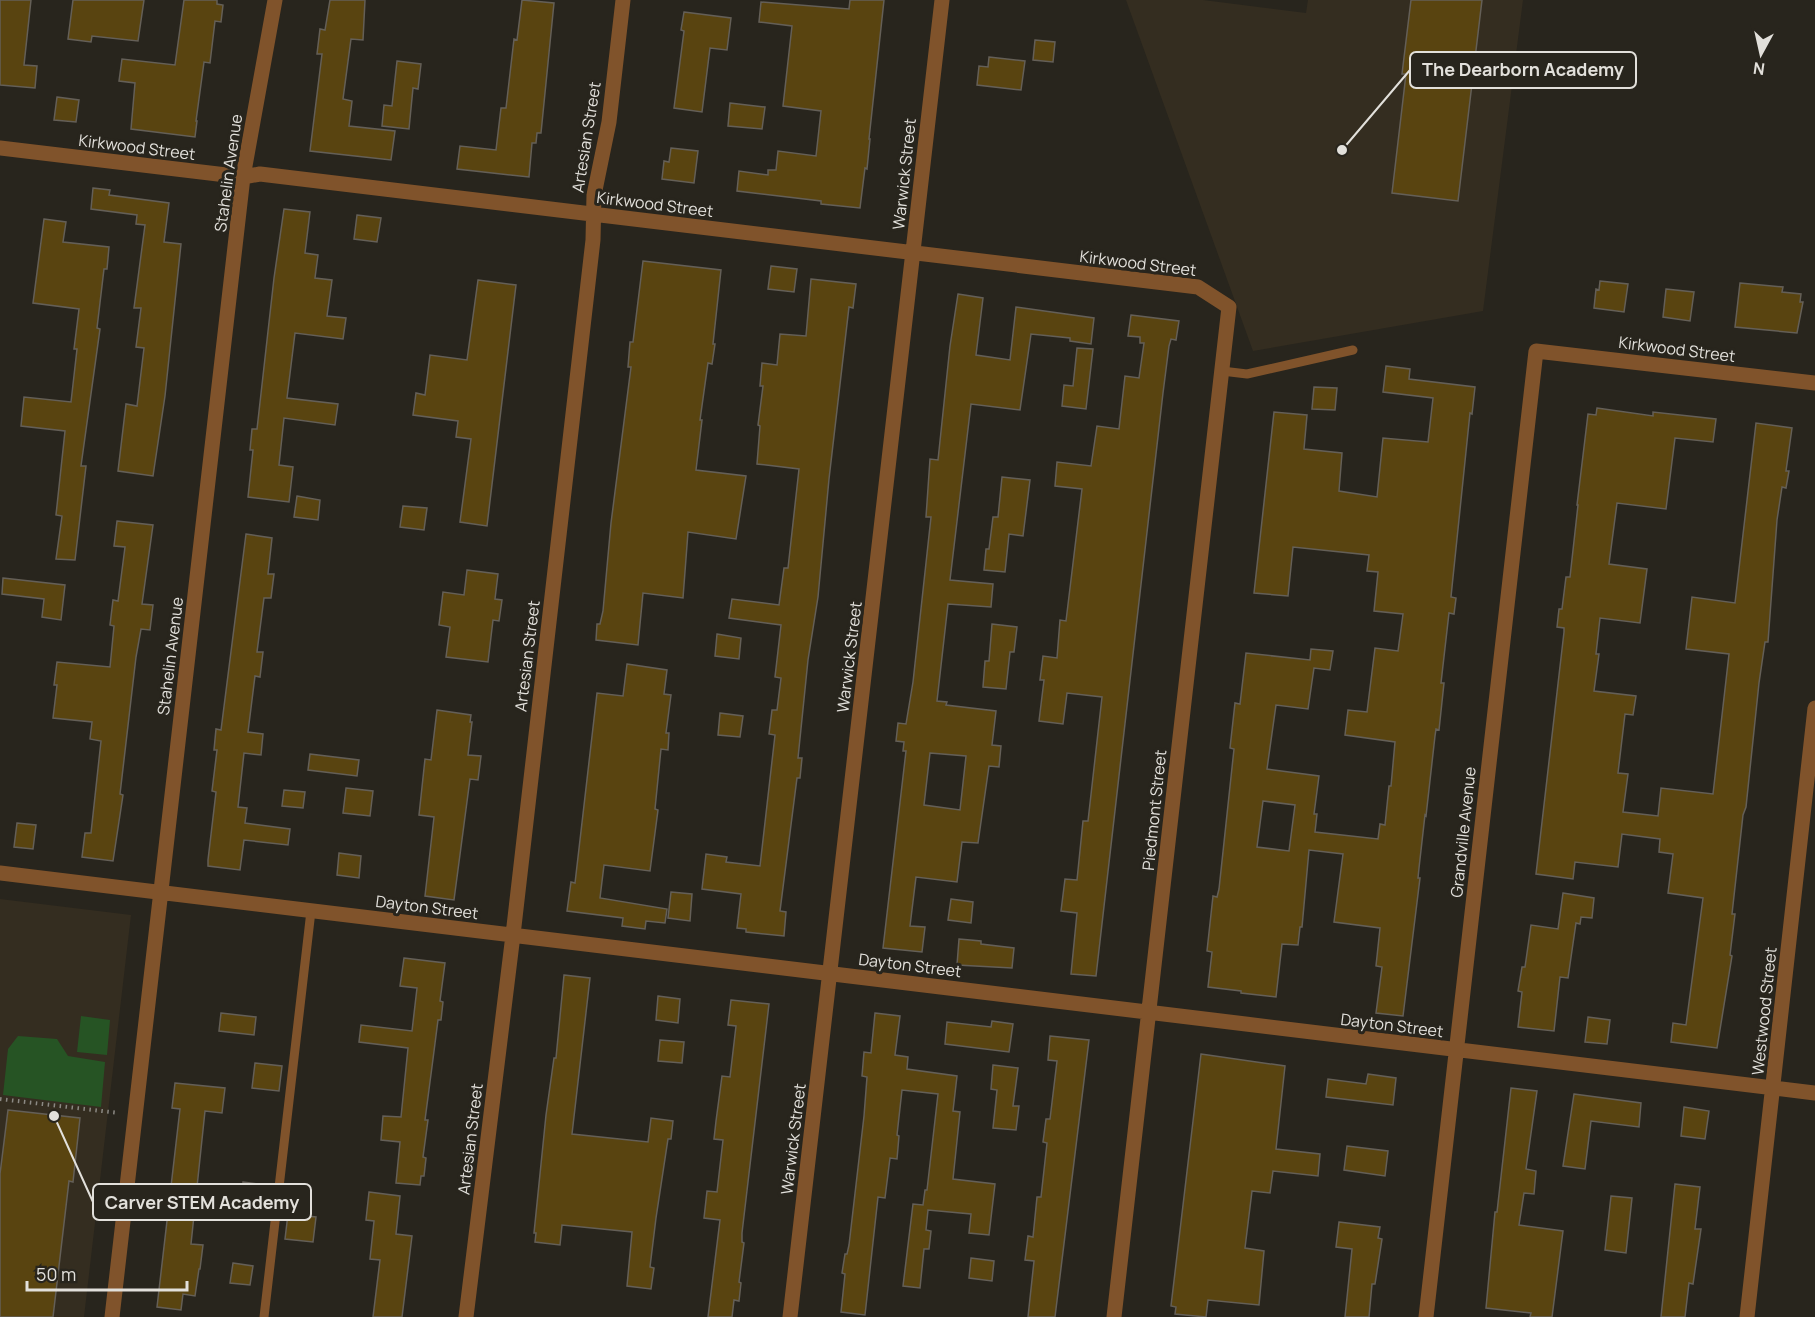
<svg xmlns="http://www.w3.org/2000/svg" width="1815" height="1317" font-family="Manrope,sans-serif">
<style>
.built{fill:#342d20}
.green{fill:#265424}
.building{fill:#594410;stroke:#645f57;stroke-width:1.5;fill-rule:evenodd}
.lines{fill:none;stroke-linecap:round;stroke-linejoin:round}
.path{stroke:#8c8a84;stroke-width:4;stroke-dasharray:1.5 4.5;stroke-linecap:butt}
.lane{stroke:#80532b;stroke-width:9}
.street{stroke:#80532b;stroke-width:15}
.labels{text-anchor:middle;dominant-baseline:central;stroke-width:6;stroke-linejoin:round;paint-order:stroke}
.street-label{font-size:16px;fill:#e2e0db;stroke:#28251d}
.leader{fill:none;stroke:#e2e0db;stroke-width:2}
.callout-dot{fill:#e2e0db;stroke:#28251d;stroke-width:2}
.callout{fill:#28251d;stroke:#e2e0db;stroke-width:2}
.callout-label{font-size:18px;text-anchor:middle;font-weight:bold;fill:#e2e0db}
</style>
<rect width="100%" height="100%" fill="#28251d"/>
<path class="built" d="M1126 0H1203L1306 13 1308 0H1523L1483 311 1253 351Z
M0 899 131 915 84 1317H0Z"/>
<path class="green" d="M81 1016 110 1020 107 1055 77 1052Z
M18 1036 57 1039 68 1056 105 1062 101 1107 3 1095 8 1049Z"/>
<path class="building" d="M0 0H31L24 65 37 66 35 88 0 85Z
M73 0H144L138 41 92 36 91 42 68 39Z
M184 0H217V4L223 5 221 22 215 21 210 63 204 62 196 121H197L195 137 131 129 135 83 119 81 122 59 175 65Z
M330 0H365L363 40 351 39 343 99 352 101 349 126 395 131 391 160 310 151 322 54H317L320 29 325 30Z
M522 0 554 3 541 133H537L536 143H532L529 177 457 169 460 146 496 150 501 108H506L514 39 517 40Z
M850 0H884L869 139H870L867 169 865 168 860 208 821 204V201L737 191 739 171 768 175V170H776L778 151 816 156 821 111 783 106 792 26 759 22 761 2 849 9Z
M1411 0H1482L1458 201 1392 193 1406 74H1402Z
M684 12 731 18 727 50 710 48 702 112 674 108 684 31 681 30Z
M1035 40 1055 42 1053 62 1033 60Z
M989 57 1025 61 1021 90 977 85 979 66 988 67Z
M397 61 421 64 418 89 413 88 409 129 382 126 384 105 392 106Z
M57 97 79 100 76 122 54 120Z
M730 103 765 107 762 129 728 126Z
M671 148 698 151 694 183 662 179 664 161 669 162Z
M93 188 110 190 109 195 169 203 164 242 181 244 165 396 153 476 118 471 126 404 137 406 144 348 136 347 141 308H134L145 225 136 224 137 215 91 209Z
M284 209 310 212 305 253 318 255 315 278 332 280 327 316 346 318 343 339 295 333 287 398 338 404 335 425 284 418 279 465 293 467 289 502 248 497 253 450H250L252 429H257L274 278Z
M357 215 381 218 377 242 354 239Z
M44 219 66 222 63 242 109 247 107 269H104L97 328 100 329 81 466H86L75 560 56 559 62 516 56 515 65 431 21 426 24 397 71 402 77 349H74L79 309 33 303Z
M643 261 721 270 713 344H715L712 364 708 363 700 420H702L696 470 746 476 736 539 688 532 683 598 643 593 638 645 596 640 597 624H600L603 611 611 523 631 367H628L630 342H633Z
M771 266 797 269 794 292 768 289Z
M811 279 856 284 853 308 849 307 829 479 818 597 808 660 798 758H802L800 778H797L780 911 786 912 784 936 746 932V929L737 928 741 894 702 889 706 854 727 857 726 862 760 866 775 735 769 734 772 710H777L781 678 775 677 781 625 729 618 732 599 779 605 784 568H788L799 469 757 464 760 426 758 425 763 386H760L762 363 777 365 780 334 806 336Z
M478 280 516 285 487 526 460 522 471 439 456 437 458 421 413 415 416 393 425 395 430 355 467 360Z
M1600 281 1628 284 1624 312 1594 308 1596 289 1599 290Z
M1740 283 1783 287 1782 292 1801 294 1800 302H1803L1797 333 1735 327Z
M1666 289 1694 292 1690 321 1663 317Z
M958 294 983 298 976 355 1010 360 1016 307 1094 318 1091 344 1070 341V338L1031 334 1020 410 971 404 950 580 993 584 991 607 948 604 937 701 947 702 946 705 996 711 992 745 1001 746 999 767 989 766 978 843 962 842 957 882 916 877 910 926 925 927 922 952 883 948 906 751H903L904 742 896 741 898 723 906 724 913 682 931 517H926L930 459 938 460 950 346ZM930 753 966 756 960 810 924 805Z
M1131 315 1179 321 1176 340 1171 339 1169 346 1163 393 1096 976 1071 974 1077 913 1061 911 1065 879 1077 880 1083 821H1088L1102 697 1067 693 1063 724 1039 721 1044 680H1040L1043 656 1057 658 1060 620 1066 621 1082 489 1055 486 1057 462 1091 466 1097 426 1119 429 1125 376 1139 378 1144 343H1140V337L1128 336Z
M1077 348 1093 349 1086 409 1062 406 1064 385 1073 386Z
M1386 366 1410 369 1409 379 1475 387 1472 414 1470 413 1452 587 1451 597 1456 598 1454 614 1449 613 1441 683H1444L1439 730 1436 729 1435 736 1426 816 1425 815 1419 868 1418 878H1420L1403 1016 1376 1013 1382 967 1376 966 1380 928 1334 922 1343 854 1309 850 1302 927H1300L1298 945 1282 944 1276 997 1241 993V991L1208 987 1212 952 1207 951 1213 896 1217 897 1219 889 1234 749 1230 748 1235 703 1240 704 1246 653 1310 660 1311 649 1333 651 1330 670 1314 668 1308 709 1276 705 1267 769 1319 776 1314 814H1317L1315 832 1378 839 1380 824 1385 825 1389 786H1391L1395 742 1345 735 1348 710 1367 712 1375 648 1398 651 1403 614 1374 611 1378 572 1367 571 1369 555 1293 547 1288 596 1254 593 1274 412 1307 415 1304 449 1342 453 1339 491 1377 497 1383 438 1428 442 1433 398 1383 392ZM1263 801 1295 805 1289 851 1257 847Z
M1314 387 1337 388 1335 410 1312 409Z
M1597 408 1653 416V412L1716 419 1713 442 1675 438 1666 509 1617 503 1609 564 1647 569 1640 623 1600 618 1596 654H1599L1594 691 1636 696 1633 715 1625 714 1618 773 1628 774 1623 812 1658 816 1661 788 1713 794 1729 654 1686 649 1692 597 1735 603 1756 423 1792 428 1786 471H1789L1786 488 1782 487 1777 520 1768 642H1765L1759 683 1746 807 1743 815 1732 914H1735L1730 955 1732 956 1717 1048 1671 1042 1673 1023 1686 1025 1703 898 1668 893 1673 854 1659 852 1660 839 1622 834 1618 867 1575 862 1573 879 1536 874 1564 632V628L1557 627 1559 609H1562L1566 577H1570L1578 505H1577L1588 414 1596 415Z
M1002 477 1030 480 1023 536 1009 534 1005 572 984 570 986 549H989L993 517H998Z
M297 496 320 500 318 520 294 517Z
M403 506 427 508 424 530 400 527Z
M117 521 153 525 142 604 153 605 150 630 141 629 136 657 120 794 123 795 113 861 82 857 85 833H91L101 741 90 739 92 722 53 718 57 685H54L57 662 110 667 114 626 110 625 113 600 118 601 125 547 114 546Z
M246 534 272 538 268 574H274L271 598H264L257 652H263L260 677 255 676 248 732 263 734 261 755 244 753 238 807 247 808 245 823 290 829 288 845 244 840 240 870 208 866V860L216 792 212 791 217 750H214L216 729 221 730Z
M467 570 498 574 495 599 502 600 499 621 493 620 488 662 446 657 450 627 439 625 443 592 464 595Z
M3 578 65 585 61 620 42 617 44 599 2 594Z
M992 624 1017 627 1014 652H1010L1006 689 983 687 985 661H989Z
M717 634 741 638 739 659 715 656Z
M627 664 667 670 664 694 671 695 666 733H669L668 750 661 749 655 809 658 810 650 871 604 865 600 898 667 909 665 923 646 921 645 929 622 926 623 918 567 911 571 882 575 883 597 693 623 696Z
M437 710 471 715 470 722H472L468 755 481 756 478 780 470 779 454 900 425 896 434 817 419 815 425 759 431 760Z
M720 713 743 716 740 737 718 735Z
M310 754 359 760 357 776 308 770Z
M346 788 373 791 370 816 343 813Z
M284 790 305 792 303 808 282 806Z
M17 823 36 825 33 849 14 847Z
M339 853 361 856 359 878 337 875Z
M671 892 692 894 690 921 668 918Z
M1563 893 1594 898 1592 918 1581 917 1580 924 1576 923 1568 978 1560 977 1554 1031 1518 1027 1522 992 1518 991 1522 967H1525L1531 925 1558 929Z
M951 899 973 902 971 923 948 920Z
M959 939 981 941V944L1014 948 1012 968 957 965Z
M404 958 445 963 440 1001 443 1002 441 1020H438L433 1059 425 1120H428L423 1157 426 1158 424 1176H421L420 1185 396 1183 400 1142 381 1140 383 1116 401 1117 408 1048 359 1042 361 1025 412 1031 417 988 400 986Z
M564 975 590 978 572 1134 648 1142 651 1118 673 1121 671 1139H668L656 1218 650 1267 654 1268 651 1289 627 1286 632 1232 562 1225 560 1245 535 1242 536 1233H534L546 1115 554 1058H556Z
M658 996 680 999 678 1023 656 1020Z
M731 1000 769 1004 742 1233V1242L744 1243 739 1282 741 1283 739 1301 734 1300 732 1317H708L720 1220 704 1218 707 1191 717 1192 723 1140 714 1139 716 1121 722 1076 730 1077 736 1026 728 1025Z
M221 1013 256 1017 254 1035 219 1031Z
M875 1013 900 1016 895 1055 908 1057 907 1069 957 1076 953 1111 960 1112 953 1179 995 1184 989 1235 969 1233 971 1214 928 1210 926 1230 931 1231 929 1249H924L920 1288 903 1286 913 1204 923 1205 925 1190H927L938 1094 902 1090 897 1135 899 1136 897 1159 890 1158 885 1198 878 1197 865 1315 841 1312 845 1274 842 1273 845 1254H847L849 1245 864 1116 867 1077 862 1076 864 1052 871 1053Z
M1588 1017 1610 1020 1607 1044 1585 1042Z
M992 1021 1013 1024 1009 1052 945 1044 947 1022 991 1027Z
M1050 1036 1089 1040 1055 1317H1028L1034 1261 1025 1260 1028 1236 1033 1237 1037 1197H1041L1047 1143 1043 1142 1046 1119H1050L1057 1061 1048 1060Z
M660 1040 684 1042 682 1063 658 1061Z
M1201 1054 1285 1066 1276 1149 1320 1154 1318 1176 1273 1171 1270 1193 1252 1191 1245 1248 1264 1251 1259 1305 1208 1300 1206 1317 1175 1314 1176 1307 1171 1306Z
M255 1063 282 1066 279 1091 252 1088Z
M993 1065 1018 1068 1013 1106H1019L1016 1130 993 1128 997 1090 991 1089Z
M1368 1074 1396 1078 1393 1105 1326 1097 1328 1079 1366 1084Z
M175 1083 225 1088 222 1113 205 1111 191 1244 203 1245 200 1269H199L195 1296 183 1294 181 1310 157 1307 180 1109 172 1108Z
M1511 1088 1537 1091 1526 1169 1536 1171 1534 1194 1524 1193 1519 1225 1563 1231 1552 1317H1530L1531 1313 1486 1308 1495 1212H1497Z
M1574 1094 1641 1103 1639 1127 1591 1121 1585 1169 1563 1166Z
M1684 1107 1709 1111 1705 1139 1681 1136Z
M8 1110 80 1118 73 1182 69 1181 53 1317H0V1174Z
M1347 1146 1388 1151 1385 1176 1344 1170Z
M243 1182 266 1185 263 1207 241 1204Z
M1675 1184 1700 1187 1695 1229H1701L1693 1284 1689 1283 1685 1317H1661Z
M369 1192 400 1196 396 1234 412 1236 402 1317H373L380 1260 370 1259 374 1221 366 1220Z
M1611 1196 1632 1198 1626 1253 1605 1250Z
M288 1214 316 1217 313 1242 285 1239Z
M1339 1222 1380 1227 1378 1238 1382 1239 1375 1284H1372L1369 1317H1345L1352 1249 1336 1247Z
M971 1258 994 1261 992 1281 969 1278Z
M233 1263 253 1266 250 1285 230 1283Z"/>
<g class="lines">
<path class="path" d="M0 1099 119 1113"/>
<path class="lane" d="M1222 371 1247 374 1353 350
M264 1317 311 911"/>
<path class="street" d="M0 148 243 177 260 174 1198 287 1229 307 1114 1317
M0 873 1815 1093
M112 1317 243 177 275 0
M466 1317 513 935 593 240 594 195 609 122 623 0
M790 1317 942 0
M1426 1317 1536 351 1815 383
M1747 1317 1815 708"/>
</g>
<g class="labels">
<g class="street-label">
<text transform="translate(586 137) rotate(-81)">Artesian Street</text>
<text transform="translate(137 147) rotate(7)">Kirkwood Street</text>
<text transform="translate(228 173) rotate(-82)">Stahelin Avenue</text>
<text transform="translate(904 174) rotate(-84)">Warwick Street</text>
<text transform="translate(655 204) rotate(7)">Kirkwood Street</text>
<text transform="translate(1138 263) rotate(7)">Kirkwood Street</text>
<text transform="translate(1677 349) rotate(7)">Kirkwood Street</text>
<text transform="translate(170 656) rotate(-83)">Stahelin Avenue</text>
<text transform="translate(527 656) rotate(-83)">Artesian Street</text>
<text transform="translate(849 657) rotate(-83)">Warwick Street</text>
<text transform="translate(1154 810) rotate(-84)">Piedmont Street</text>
<text transform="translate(1463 832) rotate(-84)">Grandville Avenue</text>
<text transform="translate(427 907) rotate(7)">Dayton Street</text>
<text transform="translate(910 965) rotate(7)">Dayton Street</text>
<text transform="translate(1764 1011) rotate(-84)">Westwood Street</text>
<text transform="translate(1392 1025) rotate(7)">Dayton Street</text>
<text transform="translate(470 1139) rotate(-83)">Artesian Street</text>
<text transform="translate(793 1139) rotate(-83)">Warwick Street</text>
</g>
</g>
<path class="leader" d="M1342 150L1410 70M54 1116L93 1202"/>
<g class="callout-dot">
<circle cx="1342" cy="150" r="6"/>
<circle cx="54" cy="1116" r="6"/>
</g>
<g class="callout">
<rect x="1410" y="52" width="226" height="36" rx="6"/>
<rect x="93" y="1184" width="218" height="36" rx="6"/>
</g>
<g class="callout-label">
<text x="1523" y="76">The Dearborn Academy</text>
<text x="202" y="1209">Carver STEM Academy</text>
</g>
<g transform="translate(1761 54) rotate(188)" stroke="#28251d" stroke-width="4.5" paint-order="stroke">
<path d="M0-4.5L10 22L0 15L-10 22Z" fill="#e2e0db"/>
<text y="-9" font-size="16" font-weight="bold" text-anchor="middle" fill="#e2e0db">N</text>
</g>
<path d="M27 1281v9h160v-9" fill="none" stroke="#e2e0db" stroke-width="3"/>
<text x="36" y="1281" font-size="18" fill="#e2e0db" stroke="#28251d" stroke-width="4.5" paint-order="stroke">50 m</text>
</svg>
